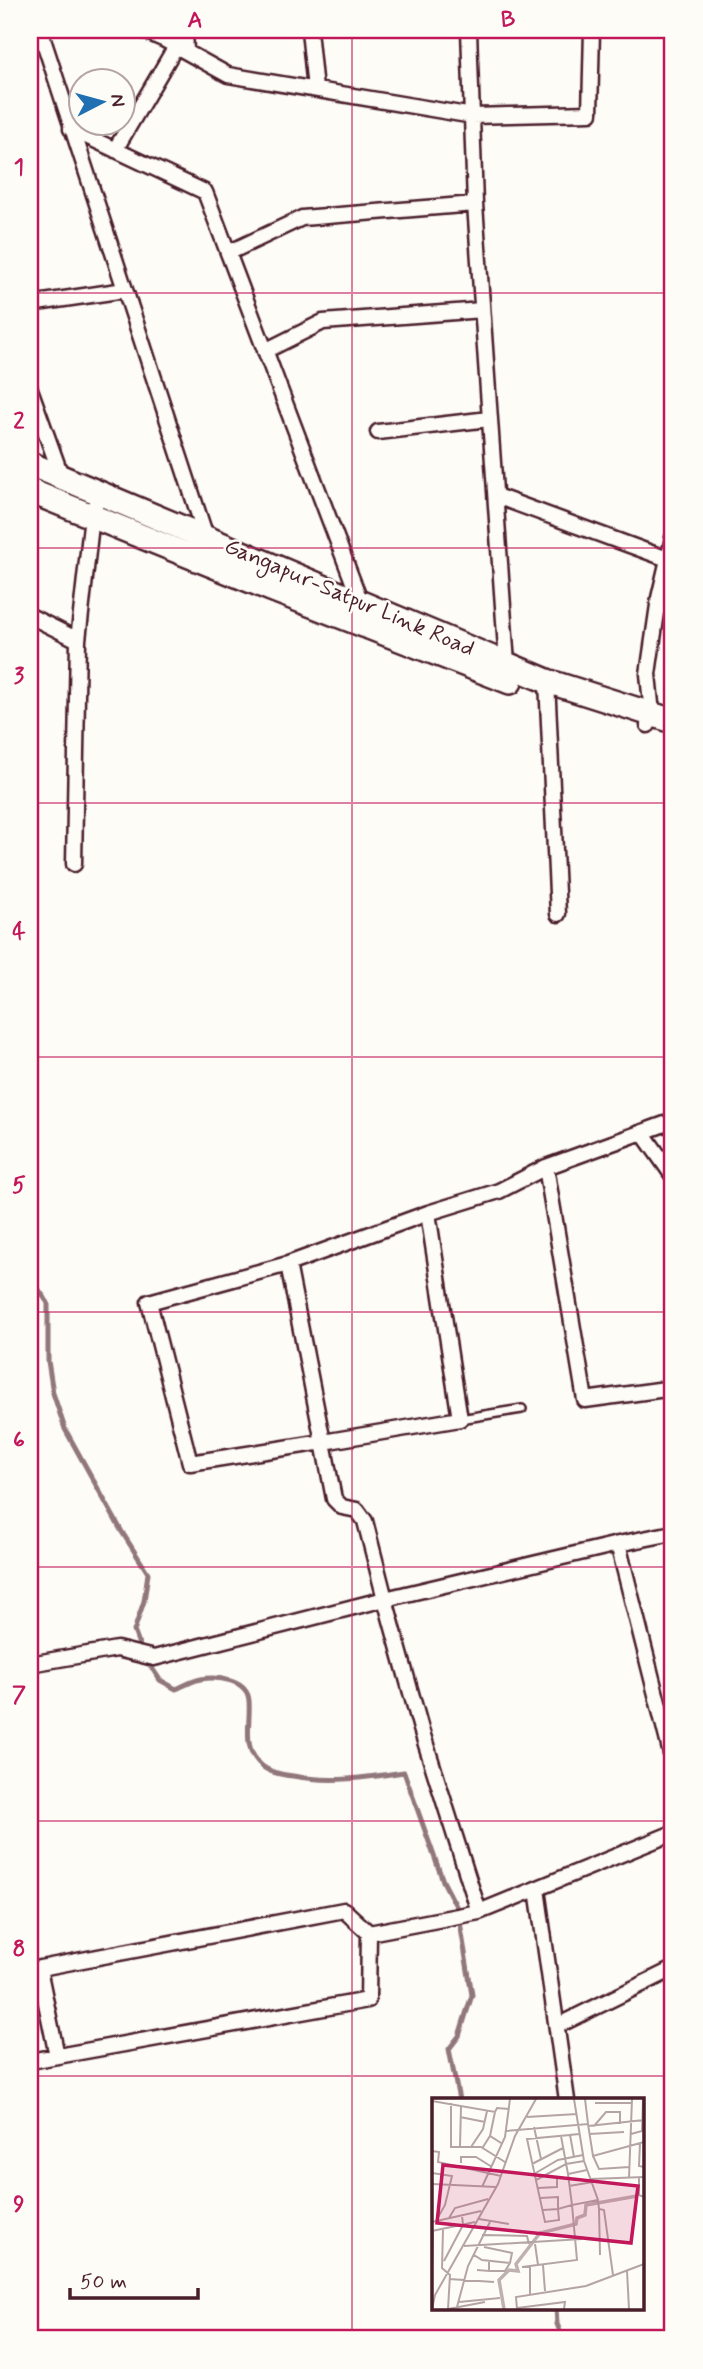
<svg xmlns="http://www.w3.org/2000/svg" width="703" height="2369" font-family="Mynerve,sans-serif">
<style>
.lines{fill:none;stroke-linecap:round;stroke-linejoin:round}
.stream{stroke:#91777b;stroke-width:5}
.lane-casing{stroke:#4a1f2b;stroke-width:12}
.street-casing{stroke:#4a1f2b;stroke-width:19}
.primary-casing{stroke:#4a1f2b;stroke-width:28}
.lane{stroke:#fdfcf7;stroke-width:7}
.street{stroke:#fdfcf7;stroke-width:14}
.primary{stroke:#fdfcf7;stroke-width:23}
.grid{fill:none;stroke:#c2185b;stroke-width:2;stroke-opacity:0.55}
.labels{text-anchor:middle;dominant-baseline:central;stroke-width:5;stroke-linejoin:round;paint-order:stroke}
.street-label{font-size:23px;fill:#4a1f2b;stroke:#fdfcf7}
.inset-river{fill:none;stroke:#c0b1b1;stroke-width:3.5}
.inset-road{fill:none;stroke:#b5a4a5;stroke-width:2}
.view{fill:#c2185b;fill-opacity:0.15;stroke:#c2185b;stroke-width:3.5}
.inset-edge{fill:none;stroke:#4a1f2b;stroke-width:3.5}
.neatline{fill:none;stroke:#c2185b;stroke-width:2.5}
.grid-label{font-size:23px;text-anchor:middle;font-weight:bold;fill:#c2185b}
</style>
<rect width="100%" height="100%" fill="#fdfcf7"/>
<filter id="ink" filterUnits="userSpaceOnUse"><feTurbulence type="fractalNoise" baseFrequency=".0143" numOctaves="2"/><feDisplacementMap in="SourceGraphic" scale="14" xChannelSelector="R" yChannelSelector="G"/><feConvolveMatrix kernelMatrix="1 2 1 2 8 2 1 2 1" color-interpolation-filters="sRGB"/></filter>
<g filter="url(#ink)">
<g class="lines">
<path class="stream" d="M30 1277 48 1303V1361L53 1393 65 1429 122 1532 148 1573 144 1601 134 1631 143 1655 160 1680 176 1689C184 1686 193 1680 201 1679 218 1676 248 1680 249 1701 251 1725 241 1748 262 1766 270 1773 283 1775 293 1776 331 1783 366 1778 404 1772L443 1881 458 1910 472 1995 459 2036 449 2049 459 2100
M556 2308 557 2324 563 2339"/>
<g class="lane-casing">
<path id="lane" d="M460 1419 522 1409"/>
</g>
<g class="street-casing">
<path id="street" d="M40 30 207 540
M143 30 163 39 228 75 473 116 590 113 592 30
M185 30 186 51
M309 30 315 89
M469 30 475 204 507 664
M71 129 205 192 361 603
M115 150 176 46
M228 253 302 218 475 204
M30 304 125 290
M265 351 323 322 482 310
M30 389 62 478
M378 432 489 419
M496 496 673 561
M30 616 78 640
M547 681 558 914
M648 725 652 714 648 674 659 598 673 538
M74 864 78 640 92 516 99 493
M642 1132 673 1176
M546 1167 585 1400 673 1388
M428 1213 460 1419 323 1442 334 1499 342 1507 357 1510 365 1521 385 1599 618 1544 673 1533
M288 1264 323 1442 190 1463 149 1302 288 1264 428 1213 499 1191 546 1167 673 1121
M618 1544 673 1762
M30 1664 117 1649 154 1658 385 1599 421 1729 479 1912 673 1833
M537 1889 567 2100
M39 1969 57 2056
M30 1970 344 1910 369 1933
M557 2026 673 1969
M30 2061 368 2000 369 1933 479 1912"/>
</g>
<g class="primary-casing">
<path id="primary" d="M30 464 547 681 673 721
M30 491 271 589 510 682"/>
</g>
<use href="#lane" class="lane"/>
<use href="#street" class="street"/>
<use href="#primary" class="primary"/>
</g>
</g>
<path class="grid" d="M352 30V2339M30 293H673M30 548H673M30 803H673M30 1057H673M30 1312H673M30 1567H673M30 1821H673M30 2076H673"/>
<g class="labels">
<g class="street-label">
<text transform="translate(349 598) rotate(23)">Gangapur-Satpur Link Road</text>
</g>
</g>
<g transform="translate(432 2098)">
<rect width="212" height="212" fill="#fdfcf7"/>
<path class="inset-river" d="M72 211 67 182 77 172 86 173 84 166 108 135 144 126 145 120 153 117 154 107 205 98"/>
<path class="inset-road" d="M153 1 156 26M0 3 63 14 65 10 77 11M19 5V49H49L73 64M163 5H199M28 19 53 24M95 19 145 16M156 28 212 22M162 28 174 14H188V26M102 29 109 61M74 33 156 26 161 58 212 44M157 36 192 34M199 36 210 33 211 1M58 38 63 14M129 38 136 76M208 45 207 68 212 69M28 48 29 9M39 49 51 31 55 13M51 49 58 38 69 45M0 53 7 54 6 64 69 78M161 58 167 71 197 69M142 59 138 37 147 36M29 65V59H44L60 69M100 66 131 50M0 75 20 78 13 107 4 123M102 76 126 62 151 57M207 79V97L212 99M197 80 200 1M159 81 212 79M104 82 134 66 152 63M0 86 64 89M137 88 161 84M50 89 73 39 78 1M106 90 125 89V78M108 100 126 99V111L140 107 136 76 155 72M166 102 167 111 172 112 181 177M167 111 168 157M111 112 126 111 127 122 113 124 95 41 138 37M17 120 23 110 56 101M47 121 77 126M0 124 49 113M11 132 10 170 18 177 16 211M0 133 43 124M50 137 95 138 97 146M103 146 106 167M32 148 150 141M42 157 50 162 78 165 80 155 52 149M12 163 31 127 30 117M111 167 113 193M90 169 145 162 140 107 166 102 152 63 142 1M0 171 1 133M45 172 57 173V162M57 173H73L78 165M195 173 197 211M17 181 62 184M98 196V168M27 204 68 200M25 209 36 168 58 124M85 210 133 204 132 211M0 211 3 197 66 86 83 38 104 1M16 211 53 204M85 211 84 199 154 188 212 166"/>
<path class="view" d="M11 67 206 88 199 145 5 125Z"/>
<rect width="212" height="212" class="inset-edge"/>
</g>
<rect width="703" height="2369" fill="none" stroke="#fdfcf7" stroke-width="77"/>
<g transform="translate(102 102) rotate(84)"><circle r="33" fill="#fdfcf7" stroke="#b5a4a5" stroke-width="2"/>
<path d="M0-5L12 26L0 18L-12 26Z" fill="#1f6fb2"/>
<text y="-10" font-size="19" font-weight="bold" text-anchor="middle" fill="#4a1f2b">N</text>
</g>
<path d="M70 2288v10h128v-10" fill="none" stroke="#4a1f2b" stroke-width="3.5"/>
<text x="80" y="2288" font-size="21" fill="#4a1f2b" stroke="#fdfcf7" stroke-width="5" paint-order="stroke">50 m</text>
<rect x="38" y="38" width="626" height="2292" class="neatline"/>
<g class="grid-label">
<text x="195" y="27">A</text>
<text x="508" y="27">B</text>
<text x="19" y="174">1</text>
<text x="19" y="428">2</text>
<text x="19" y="683">3</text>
<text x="19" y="938">4</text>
<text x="19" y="1192">5</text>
<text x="19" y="1447">6</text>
<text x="19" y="1702">7</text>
<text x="19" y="1956">8</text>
<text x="19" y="2211">9</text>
</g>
</svg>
